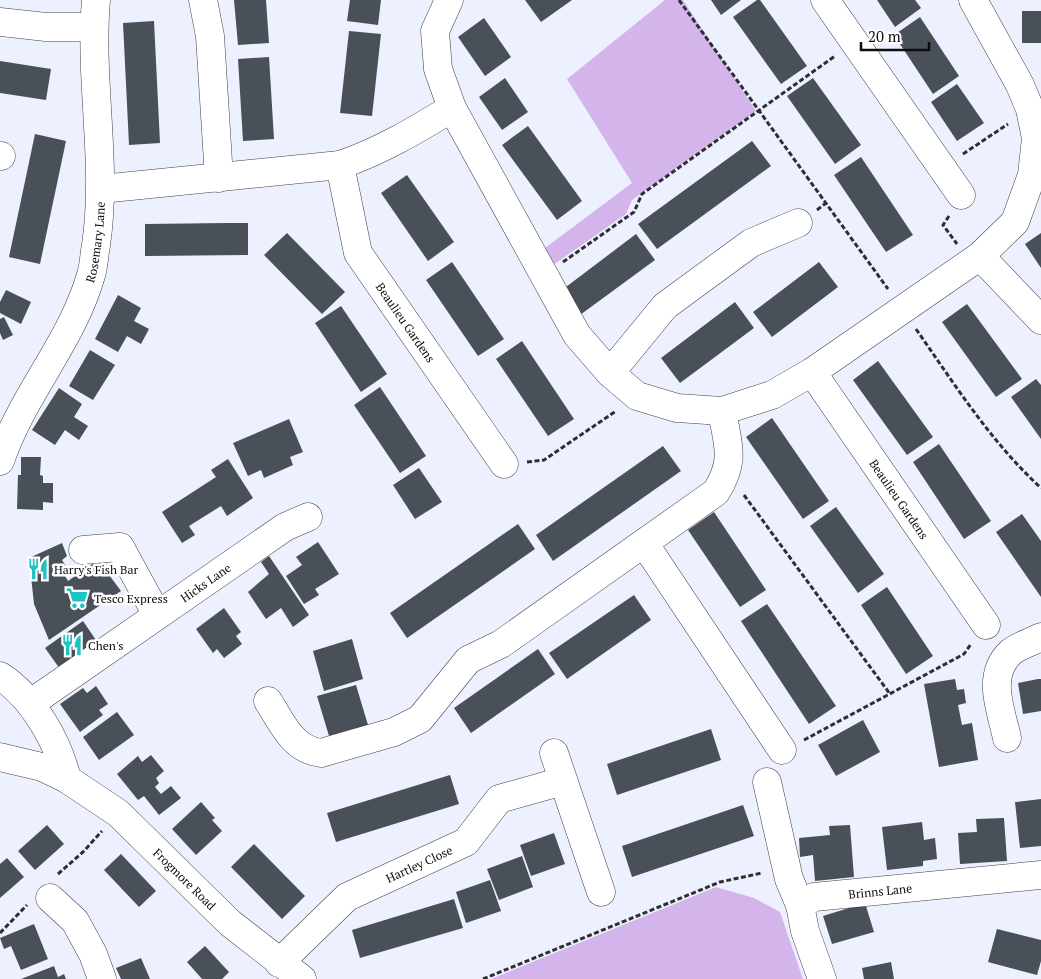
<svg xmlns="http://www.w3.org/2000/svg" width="1041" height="979" font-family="'PT Serif',serif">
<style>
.green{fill:#d3b5ec}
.building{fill:#495057}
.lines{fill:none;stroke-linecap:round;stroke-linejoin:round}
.minor-casing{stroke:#404040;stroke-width:29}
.path{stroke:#2f2f2f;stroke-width:3;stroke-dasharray:5 2.5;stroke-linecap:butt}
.minor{stroke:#fff;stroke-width:28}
.labels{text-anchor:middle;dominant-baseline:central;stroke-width:5;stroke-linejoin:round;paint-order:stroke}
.street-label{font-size:12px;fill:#0d0d0d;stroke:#fff}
.poi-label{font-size:12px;fill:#0d0d0d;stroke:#fff;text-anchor:start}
</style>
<rect width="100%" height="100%" fill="#edf0ff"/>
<path class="green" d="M665 0H683L756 111 632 200 626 214 546 270 537 254 632 183 567 79Z
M716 887 754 898 780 912 803 979H491Z"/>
<path class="building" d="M234 0H266L269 43 238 45Z
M350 0H381L378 25 347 21Z
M525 0H572L541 22Z
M711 0H741L721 15Z
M757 0H760L807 66 781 84 733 17Z
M877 0H915L921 8 895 27Z
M1022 11H1041V43H1022Z
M920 17 959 76 933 94 894 35Z
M484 18 511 57 485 76 458 37Z
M154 21 160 143 129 145 123 23Z
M349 31 381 34 372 116 340 113Z
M269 57 274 139 243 141 238 59Z
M0 61 51 69 46 100 0 93Z
M505 78 528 112 502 130 479 97Z
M813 78 861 145 835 164 787 96Z
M957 84 984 123 957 141 931 102Z
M528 126 582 201 557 220 502 145Z
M35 134 66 141 40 264 9 257Z
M752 141 771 166 657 249 638 224Z
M861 157 913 235 886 252 834 175Z
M407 175 454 242 428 261 381 193Z
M227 223H248V255L145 256V224Z
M287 233 345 292 322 314 264 255Z
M1041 233V268L1025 244Z
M636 234 655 260 580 315 562 290Z
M452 262 504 339 478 356 426 280Z
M819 262 838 287 772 337 753 312Z
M6 290 31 302 21 324 0 313V302Z
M118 295 141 308 134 321 149 329 141 344 127 336 118 352 95 339Z
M735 302 754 328 680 383 661 358Z
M967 304 1022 379 996 397 942 322Z
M341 306 387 374 361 392 315 323Z
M4 317 13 335 3 340 0 333V319Z
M522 341 574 419 548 436 496 359Z
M90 350 115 365 93 400 69 386Z
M878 361 933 437 907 455 853 380Z
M1036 379 1041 385V439L1011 397Z
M380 387 426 456 400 473 354 405Z
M59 388 82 404 74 417 88 426 79 440 65 430 55 445 32 430Z
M772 418 829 501 803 519 746 437Z
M289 419 303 452 290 457 293 465 264 478 261 470 248 476 233 443Z
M939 444 991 521 964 539 913 462Z
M663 446 681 471 553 561 536 535Z
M21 457H41L40 475 43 476V483H53V503L43 502V510L17 509 18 475H21Z
M228 459 253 498 227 516 221 506 189 526 195 535 182 543 162 512 216 477 211 470Z
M419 468 442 502 415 519 393 485Z
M836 507 884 574 858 593 810 526Z
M714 512 766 590 740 607 688 530Z
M1022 514 1041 541V597L996 532Z
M518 524 535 549 407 638 390 613Z
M318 542 339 574 315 589 319 595 304 604 286 576 302 565 296 557Z
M62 543 67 556 62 560 67 568 62 571 68 581 98 560 121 591 49 640 34 604 29 558Z
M269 556 309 615 293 627 281 608 266 619 248 592 269 574 261 562Z
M887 587 933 656 906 674 861 605Z
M634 595 651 620 567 679 549 653Z
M767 604 836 706 809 724 741 621Z
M224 608 241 632 236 636 242 644 224 658 217 649 213 653 196 629Z
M83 621 98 643 60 669 45 648Z
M352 639 363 679 324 691 313 651Z
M538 649 555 674 471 733 454 708Z
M955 679 957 690 964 689 966 703 958 705 962 725 972 723 978 760 939 767 924 684Z
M1038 679H1041V711L1023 714 1018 683Z
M356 685 368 725 329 736 317 696Z
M96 686 108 704 99 710 103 715 80 732 60 704 83 688 87 693Z
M117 712 134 735 99 760 83 737Z
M863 720 880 752 836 776 818 745Z
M711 729 721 760 617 795 607 764Z
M151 755 164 771 156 778 159 783 155 787 161 794 171 786 181 798 159 815 144 796 138 800 117 774 138 756 142 762Z
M450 775 459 804 336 842 327 813Z
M1041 799V846L1020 848 1015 802Z
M201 802 215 818 212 820 222 831 196 855 172 829Z
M743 805 754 836 632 877 622 846Z
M1004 818 1007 861 960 864 958 833 977 832 976 819Z
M922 822 924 840 935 838 937 859 923 861V866L887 870 882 827Z
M47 825 64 844 35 870 18 851Z
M850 825 854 877 815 881 813 855 800 857 799 838 830 835 829 826Z
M554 833 565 864 531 876 520 845Z
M254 844 305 896 282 919 231 867Z
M121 854 156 891 139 907 104 870Z
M522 856 533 887 499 900 487 869Z
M7 858 24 877 0 898V864Z
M490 880 501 911 466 923 456 892Z
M454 899 463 928 360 958 352 930Z
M865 903 874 932 832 944 823 916Z
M34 924 48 959 21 970 11 946 4 949 0 938Z
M997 929 1041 940V961L1037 975 988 962Z
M205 946 229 972 222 979H202L187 962Z
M141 958 150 979H121L116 968Z
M891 962 894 979H864L862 968Z
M54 966 58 977 64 974 66 979H21Z"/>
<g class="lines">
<g class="minor-casing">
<g id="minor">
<path d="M203 0 210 36 219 178"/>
<path d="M449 0 435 31 438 69 452 108 577 335 610 373 637 396 677 408 722 411 772 395 812 372 980 256 1015 222 1032 175 1036 138 1030 109 1020 85 973 0"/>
<path d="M825 0 961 195"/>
<path d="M0 22 46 27H93"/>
<path d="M0 156H1"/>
<path id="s1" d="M340 165 358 253 504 464"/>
<path d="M101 189 340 165C381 151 416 130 452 108"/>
<path d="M980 256 1041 320"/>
<path id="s2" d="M812 372 986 625"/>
<path d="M610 373 665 306 751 243 798 223"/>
<path id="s3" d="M0 461C22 395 72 342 91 275 94 266 94 255 96 245 108 164 89 82 96 0"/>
<path d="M644 543 782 750"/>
<path d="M83 550 120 547 157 615"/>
<path d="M0 676C33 697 58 742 67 779"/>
<path d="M268 701C283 724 292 749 321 753L394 732 420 719 468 660 501 644 716 492C736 460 728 446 722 411"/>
<path id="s4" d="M31 703 285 527 308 517"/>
<path d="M1007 738C1001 710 986 676 1010 653 1017 646 1032 642 1041 637"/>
<path d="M554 753 601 892"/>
<path id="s5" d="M0 757 42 767 67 779 118 813 230 923 302 979"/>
<path d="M767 782 789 879 800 905"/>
<path d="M50 898 75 921 93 954 102 979"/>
<path id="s6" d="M279 963 347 897 466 842 499 799 563 781"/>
<path id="s7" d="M822 979 805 931 800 905 814 897 1041 875"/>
</g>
</g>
<path class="path" d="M679 0 888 289
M963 154 1008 124
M817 210 826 203
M949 216 943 225 957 244
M563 262 634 212 642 194 835 56
M916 329C955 385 991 442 1041 488
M527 462 544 460 616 411
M744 495 890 694
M804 740 964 654 971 644
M58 874 83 852 102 831
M0 933 27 905
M483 979 720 882 762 873"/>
<use href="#minor" class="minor"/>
</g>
<defs>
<g id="restaurant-bare" transform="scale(1.725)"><path d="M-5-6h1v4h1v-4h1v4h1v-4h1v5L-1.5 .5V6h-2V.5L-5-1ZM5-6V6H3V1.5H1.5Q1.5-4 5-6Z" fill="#1dc3c5" stroke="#fff" stroke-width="2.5" paint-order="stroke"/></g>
<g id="supermarket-bare" transform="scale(1.725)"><path d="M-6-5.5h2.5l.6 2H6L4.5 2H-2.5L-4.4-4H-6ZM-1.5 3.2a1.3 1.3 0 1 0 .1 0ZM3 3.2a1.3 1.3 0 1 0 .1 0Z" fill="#1dc3c5" stroke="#fff" stroke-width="2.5" paint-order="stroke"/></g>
</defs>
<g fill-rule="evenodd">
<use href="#restaurant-bare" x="38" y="569"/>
<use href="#supermarket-bare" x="77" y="598"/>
<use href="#restaurant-bare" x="72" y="645"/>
</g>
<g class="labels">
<g class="street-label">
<text stroke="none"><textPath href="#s3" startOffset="241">Rosemary Lane</textPath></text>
<text stroke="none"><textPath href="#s1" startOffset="174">Beaulieu Gardens</textPath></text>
<text stroke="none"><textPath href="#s2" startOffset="154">Beaulieu Gardens</textPath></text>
<text stroke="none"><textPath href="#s4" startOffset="212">Hicks Lane</textPath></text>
<text stroke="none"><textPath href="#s6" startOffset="174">Hartley Close</textPath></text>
<text stroke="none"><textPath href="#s5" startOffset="226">Frogmore Road</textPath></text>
<text stroke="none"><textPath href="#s7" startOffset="160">Brinns Lane</textPath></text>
</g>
<g class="poi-label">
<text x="54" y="569">Harry's Fish Bar</text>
<text x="94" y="598">Tesco Express</text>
<text x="88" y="645">Chen's</text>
</g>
</g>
<path d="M861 42v8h68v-8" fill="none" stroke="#0d0d0d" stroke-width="2.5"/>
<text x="868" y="42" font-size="15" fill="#0d0d0d" stroke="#ffffff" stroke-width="4" paint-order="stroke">20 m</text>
</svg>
